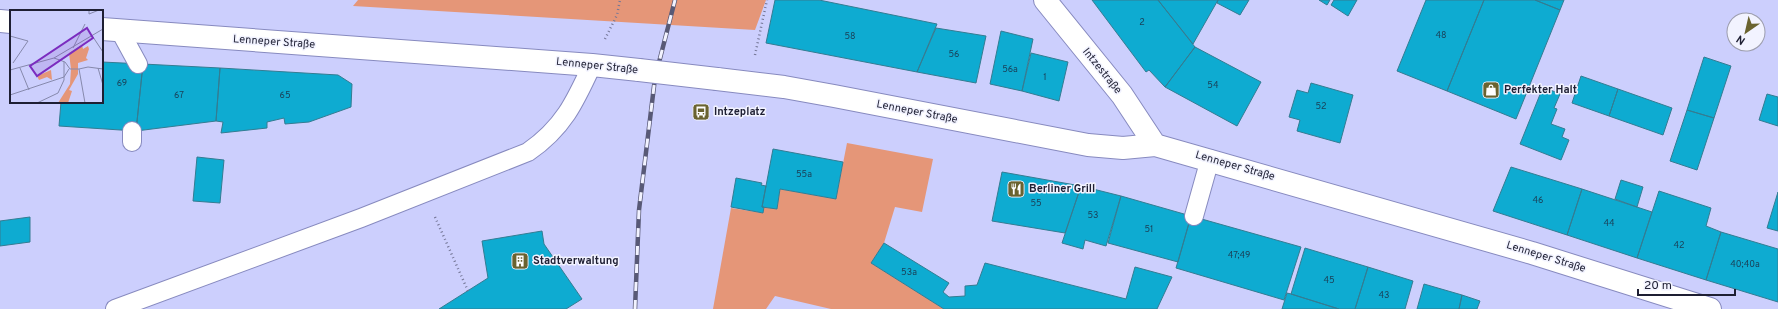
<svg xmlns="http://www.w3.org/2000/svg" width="1778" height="309" font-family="Overpass,sans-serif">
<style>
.green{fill:#e59678}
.building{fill:#0eabd1;stroke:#347c92}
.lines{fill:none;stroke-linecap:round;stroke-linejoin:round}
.lane-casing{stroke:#878abf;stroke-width:20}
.secondary-casing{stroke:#878abf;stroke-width:24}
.path{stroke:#747696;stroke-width:2.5;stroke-dasharray:1 3;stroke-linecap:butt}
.lane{stroke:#fff;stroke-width:18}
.secondary{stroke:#fff;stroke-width:22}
.rail-casing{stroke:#585976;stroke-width:4.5}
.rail{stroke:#f2f3ff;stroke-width:3;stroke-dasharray:9;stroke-linecap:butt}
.secondary-bridge-casing{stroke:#878abf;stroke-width:24;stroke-linecap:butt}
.secondary-bridge{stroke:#fff;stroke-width:22}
.labels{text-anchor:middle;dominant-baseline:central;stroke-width:3;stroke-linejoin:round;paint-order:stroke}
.number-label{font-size:9px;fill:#1a425a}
.street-label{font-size:11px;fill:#1e1f33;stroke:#f2f3ff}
.poi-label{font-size:11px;font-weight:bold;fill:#1e1f33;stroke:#f2f3ff;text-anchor:start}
.inset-road{fill:none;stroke:#8689ac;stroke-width:1}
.view{fill:#7b2cbf;fill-opacity:0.15;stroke:#7b2cbf;stroke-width:2}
.inset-edge{fill:none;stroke:#1e1f33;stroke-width:2}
</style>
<rect width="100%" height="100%" fill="#cccffd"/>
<path class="green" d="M358 0H766L755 30 353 6Z
M847 143 933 159 922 212 895 207 884 243 871 263 944 309H831L775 296 766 309H713L731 208 763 213 764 207 777 209 780 189 836 199Z"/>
<path class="building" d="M775 0H819L937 24 917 72 766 43Z
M1092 0H1158L1195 47 1165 87 1149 70 1146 72Z
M1158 0H1218L1193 44Z
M1218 0H1249L1240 15 1217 3Z
M1319 0H1330L1327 5Z
M1334 0H1357L1348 16 1331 5Z
M1426 0H1484L1447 91 1397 71Z
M1484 0H1535L1560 10 1516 119 1447 91Z
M1535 0H1564L1560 10Z
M936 28 986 36 976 83 917 72Z
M1001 31 1033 39 1022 91 990 84Z
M1195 47 1261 82 1237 126 1165 87Z
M1031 53 1068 62 1059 101 1022 91Z
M1704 57 1731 66 1714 118 1687 110Z
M102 62 143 64 136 131 59 126 61 102H102Z
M143 64 220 68 216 121 136 131Z
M220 68 338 75 352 84 351 107 309 122 285 124 284 118 267 122V128L221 133 223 122 216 121Z
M1581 76 1618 89 1609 116 1572 103Z
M1311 83 1353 95 1340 143 1297 131 1300 120 1289 117 1297 90 1308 93Z
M1543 87 1560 94 1554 108 1557 109 1551 124 1565 129 1562 137 1569 140 1561 160 1520 144Z
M1618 89 1672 108 1663 135 1609 116Z
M1767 94 1778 97V126L1759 120Z
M1687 110 1714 118 1697 170 1670 161Z
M773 149 843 162 836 199 780 189 777 209 762 207Z
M197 157 224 160 220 203 193 201Z
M1511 167 1582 189 1567 235 1493 211Z
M1002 172 1081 186 1065 233 992 221Z
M736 178 762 183 761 185 766 186 762 207H764L763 213 731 207Z
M1621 180 1643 187 1637 207 1615 199Z
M1081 186 1121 196 1106 246 1085 240 1083 249 1062 243Z
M1582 189 1652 212 1637 258 1567 235Z
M1659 191 1711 208 1706 226 1721 232 1706 280 1637 258Z
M1778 192V231L1767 228Z
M1121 196 1191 216 1178 262 1108 243Z
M1191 216 1301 247 1284 300 1176 268Z
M30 217V242L0 246V221Z
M542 231 544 244 582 299 566 309H439L488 278 482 241Z
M1721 232 1778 249V302L1706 280Z
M884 243 949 283 943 292 949 297 965 296V286L977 285 985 263 1126 299 1135 267 1172 277 1157 309H944L871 263Z
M1305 248 1368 267 1355 309H1339L1291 294Z
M1368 267 1413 281 1405 309H1355Z
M1424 284 1462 295 1459 309H1417Z
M1287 293 1291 294 1339 309H1282Z
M1462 295 1480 301 1477 309H1459Z"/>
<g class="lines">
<g class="lane-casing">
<path id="lane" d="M120 31 138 64
M132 131V142
M1194 216 1210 159
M115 309 361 218 528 152C563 128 575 102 592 65"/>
</g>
<g class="secondary-casing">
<path id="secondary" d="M1045 0 1122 95 1155 145
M0 21 11 22
M102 29 592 65 639 70
M717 79 784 87 834 96 1088 145 1123 148 1155 145 1532 253 1710 309"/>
</g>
<path class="path" d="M605 39 617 15 620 0
M755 55 767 0
M435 217 468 291"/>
<use href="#lane" class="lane"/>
<use href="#secondary" class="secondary"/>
<g class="rail-casing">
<path id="rail" d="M635 309 639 210 655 78 675 0"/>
</g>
<use href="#rail" class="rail"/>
<g class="secondary-bridge-casing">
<path id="secondary-bridge" d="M639 70 717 79"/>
</g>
<use href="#secondary-bridge" class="secondary-bridge"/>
</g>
<defs>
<g id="shop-square" transform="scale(0.9)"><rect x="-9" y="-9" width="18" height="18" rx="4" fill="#6a6330" stroke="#f2f3ff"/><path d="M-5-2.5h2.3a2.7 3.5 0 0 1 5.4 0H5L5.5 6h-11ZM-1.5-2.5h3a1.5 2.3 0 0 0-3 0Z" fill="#fff"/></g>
<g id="bus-square" transform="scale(0.9)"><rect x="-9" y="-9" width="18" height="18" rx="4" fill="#6a6330" stroke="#f2f3ff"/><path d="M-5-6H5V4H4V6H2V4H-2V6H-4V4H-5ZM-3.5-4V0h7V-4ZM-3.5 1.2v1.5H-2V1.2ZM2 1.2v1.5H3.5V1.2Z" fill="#fff"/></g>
<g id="restaurant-square" transform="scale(0.9)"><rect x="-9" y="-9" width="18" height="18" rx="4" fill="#6a6330" stroke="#f2f3ff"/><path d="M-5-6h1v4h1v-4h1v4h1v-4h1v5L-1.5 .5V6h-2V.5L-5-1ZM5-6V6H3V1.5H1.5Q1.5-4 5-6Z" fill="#fff"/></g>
<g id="building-square" transform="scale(0.9)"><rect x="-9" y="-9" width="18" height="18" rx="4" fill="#6a6330" stroke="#f2f3ff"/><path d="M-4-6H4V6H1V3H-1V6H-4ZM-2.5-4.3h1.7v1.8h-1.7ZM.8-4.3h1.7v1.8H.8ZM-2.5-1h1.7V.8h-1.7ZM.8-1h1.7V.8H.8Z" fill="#fff"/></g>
</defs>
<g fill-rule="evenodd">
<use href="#shop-square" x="1491" y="90"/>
<use href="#bus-square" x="701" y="112"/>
<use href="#restaurant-square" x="1016" y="189"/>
<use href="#building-square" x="520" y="261"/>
</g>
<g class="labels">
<g class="number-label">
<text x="1142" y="22">2</text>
<text x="1441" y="35">48</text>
<text x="850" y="36">58</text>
<text x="954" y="54">56</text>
<text x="1010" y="69">56a</text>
<text x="1045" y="77">1</text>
<text x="122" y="83">69</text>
<text x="1213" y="85">54</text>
<text x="179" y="95">67</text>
<text x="285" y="95">65</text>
<text x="1321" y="106">52</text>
<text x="804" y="174">55a</text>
<text x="1538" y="200">46</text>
<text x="1036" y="203">55</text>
<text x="1093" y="215">53</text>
<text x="1609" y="223">44</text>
<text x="1149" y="229">51</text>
<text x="1679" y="245">42</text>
<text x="1239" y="255">47;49</text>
<text x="1745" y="264">40;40a</text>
<text x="909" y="272">53a</text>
<text x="1329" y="280">45</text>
<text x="1384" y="295">43</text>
</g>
<g class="street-label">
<text transform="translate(274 42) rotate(4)">Lenneper Straße</text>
<text transform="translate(597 66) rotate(6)">Lenneper Straße</text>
<text transform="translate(1102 71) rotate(51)">Intzestraße</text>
<text transform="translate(917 112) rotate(11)">Lenneper Straße</text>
<text transform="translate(1235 166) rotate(16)">Lenneper Straße</text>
<text transform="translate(1546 257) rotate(17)">Lenneper Straße</text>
</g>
<g class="poi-label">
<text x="1504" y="90">Perfekter Halt</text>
<text x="714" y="112">Intzeplatz</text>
<text x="1029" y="189">Berliner Grill</text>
<text x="533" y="261">Stadtverwaltung</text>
</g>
</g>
<g transform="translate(10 10)">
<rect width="93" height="93" fill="#cccffd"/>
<path d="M72 35 73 39 78 36 79 39 76 48 78 50 68 53V64L59 80 62 81 58 93H48L60 74 61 59 59 43ZM41 60 42 70 37 67 29 70 27 66Z" fill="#e59678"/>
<path class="inset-road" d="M79 0V4L89 0M0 26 18 31 3 53M83 27 93 42M63 38 75 14M44 48 55 52 60 59H69L75 93M10 58 19 80M88 58 93 75M69 59 78 57 93 59M0 60 44 48 93 19M0 85 54 67 59 59M27 93 48 83 54 70V52"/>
<path class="view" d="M77 18 83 28 27 66 20 56Z"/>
<rect width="93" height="93" class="inset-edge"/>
</g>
<g transform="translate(1746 32) rotate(214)"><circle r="19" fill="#f2f3ff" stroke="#9d9ead"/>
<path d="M0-3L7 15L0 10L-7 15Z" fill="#6a6330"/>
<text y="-6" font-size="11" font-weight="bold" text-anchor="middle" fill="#1e1f33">N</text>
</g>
<path d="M1638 289v6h97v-6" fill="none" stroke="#1e1f33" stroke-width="2"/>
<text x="1644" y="289" font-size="12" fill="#1e1f33" stroke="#f2f3ff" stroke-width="3" paint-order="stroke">20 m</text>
</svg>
